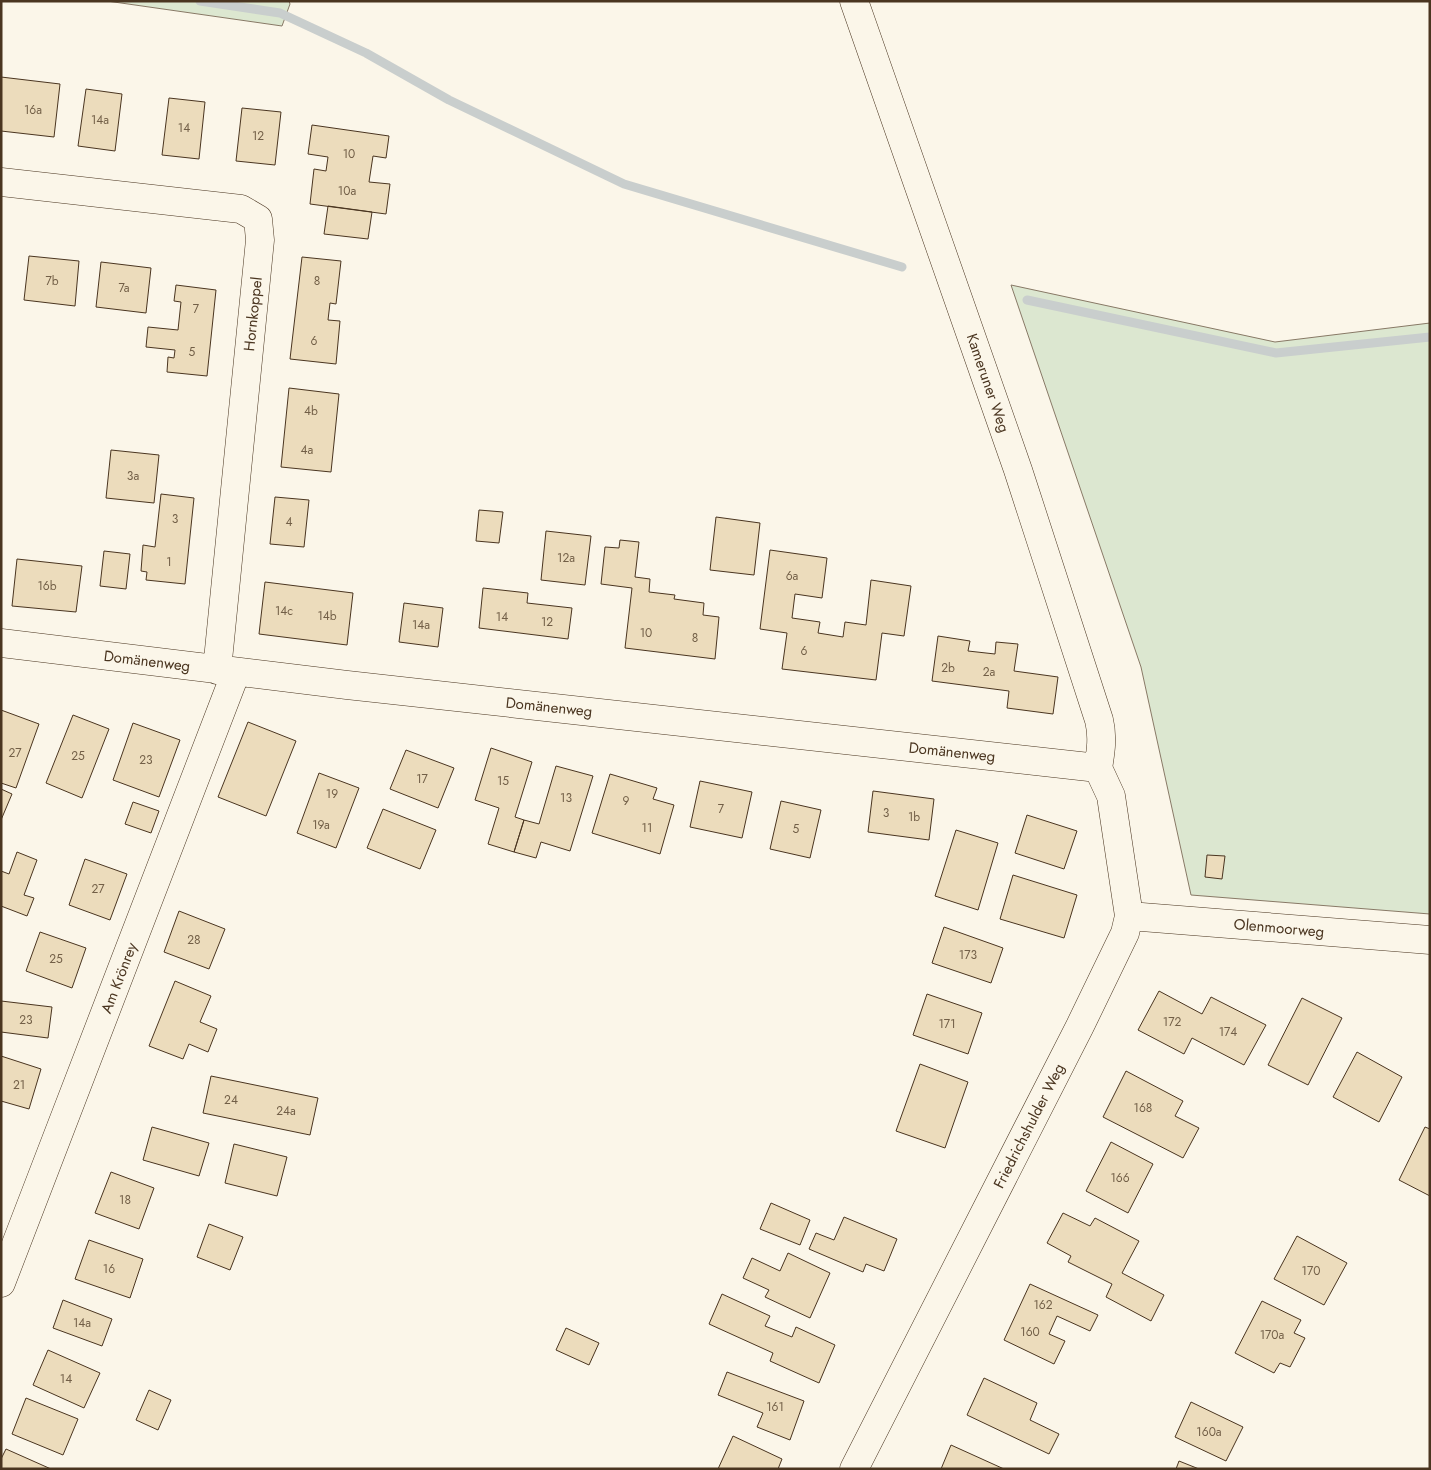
<svg xmlns="http://www.w3.org/2000/svg" width="1431" height="1470" font-family="Jost,sans-serif">
<style>
.green{fill:#dce7d0;stroke:#887966}
.lines{fill:none;stroke-linecap:round;stroke-linejoin:round}
.stream{stroke:#c9cecd;stroke-width:9}
.building{fill:#ecdcbc;stroke:#4a3520}
.minor-casing{stroke:#4a3520;stroke-width:29}
.minor{stroke:#fbf6e9;stroke-width:28}
.labels{text-anchor:middle;dominant-baseline:central;stroke-width:4;stroke-linejoin:round;paint-order:stroke}
.number-label{font-size:12px;fill:#725f47}
.street-label{font-size:15px;fill:#4a3520;stroke:#fbf6e9}
</style>
<rect width="100%" height="100%" fill="#fbf6e9"/>
<path class="green" d="M107 1H289L290 4 282 26Z
M1011 285 1275 342 1430 323V914L1191 895 1141 667Z"/>
<g class="lines">
<path class="stream" d="M200 1 280 13 366 53 449 100 624 184 902 267
M1027 300 1276 353 1430 337"/>
</g>
<path class="building" d="M1 77 60 84 54 137 1 131Z
M86 89 122 94 115 151 78 146Z
M169 98 205 102 199 159 162 155Z
M242 108 281 112 275 165 236 161Z
M312 125 389 136 386 158 373 156 369 182 390 184 386 214 310 204 314 169 326 171 328 157 308 154Z
M328 206 372 212 368 239 324 234Z
M29 256 79 261 75 306 24 300Z
M302 257 341 261 336 304 330 303 328 320 340 321 336 364 290 359Z
M101 262 151 268 146 313 96 307Z
M176 285 216 290 207 376 167 372 168 357 174 358 175 350 146 347 148 327 178 330 181 302 174 301Z
M289 388 339 394 331 472 281 467Z
M111 450 159 455 154 503 106 498Z
M161 494 194 498 185 584 146 580 147 572 141 571 143 545 155 547Z
M275 497 309 500 304 547 270 544Z
M479 510 503 512 499 543 476 541Z
M716 517 760 523 754 575 710 570Z
M546 531 591 536 585 585 541 580Z
M620 540 639 542 635 577 650 579 649 592 675 595 674 599 704 603 703 615 719 617 715 659 625 648 632 588 601 584 605 547 619 548Z
M770 550 827 558 822 598 795 594 792 618 820 622 818 633 843 637 845 622 866 625 871 580 911 586 904 636 882 633 876 680 782 669 787 633 760 629Z
M104 551 130 554 126 589 100 586Z
M17 559 82 566 76 612 12 606Z
M265 582 353 593 347 645 259 634Z
M483 588 528 593 527 603 572 608 568 639 479 628Z
M404 603 443 608 438 647 399 642Z
M938 636 970 641 968 651 995 654 996 642 1018 644 1014 671 1058 677 1053 714 1007 708 1009 691 932 681Z
M1 710 39 724 16 788 1 783Z
M73 715 109 729 82 798 46 783Z
M248 722 296 741 266 816 218 797Z
M133 723 180 740 159 797 113 780Z
M491 748 532 762 515 817 524 820 514 852 488 844 499 808 475 800Z
M406 750 454 768 438 808 390 789Z
M556 766 593 776 570 851 541 842 536 858 514 852 524 820 539 824Z
M319 773 359 788 336 848 297 833Z
M610 774 657 788 653 799 674 805 660 854 592 833Z
M700 781 752 792 742 838 690 827Z
M1 789 12 794 1 820Z
M873 791 934 799 929 840 868 832Z
M781 801 821 810 810 858 770 849Z
M133 802 159 811 151 833 125 824Z
M383 809 436 830 420 869 367 848Z
M1027 815 1077 831 1064 869 1015 853Z
M956 830 998 843 978 910 935 896Z
M17 852 37 860 24 895 34 898 27 916 1 906V871L9 874Z
M1207 855 1225 856 1222 879 1205 877Z
M85 859 127 874 110 920 69 905Z
M1013 875 1077 895 1064 938 1000 919Z
M179 911 225 929 209 969 164 952Z
M944 927 1003 948 991 983 932 963Z
M40 932 86 948 72 988 26 971Z
M175 981 211 996 200 1022 217 1029 208 1052 189 1044 183 1059 149 1046Z
M1159 991 1202 1014 1211 997 1266 1025 1244 1065 1192 1038 1184 1054 1138 1030Z
M927 994 982 1013 968 1054 913 1035Z
M1302 998 1342 1018 1308 1085 1268 1065Z
M1 1001 52 1007 48 1038 1 1032Z
M1357 1052 1402 1077 1379 1122 1333 1097Z
M1 1056 41 1069 29 1109 1 1101Z
M920 1064 968 1082 945 1148 896 1131Z
M1126 1071 1183 1101 1175 1116 1199 1128 1183 1158 1103 1117Z
M211 1076 318 1098 310 1135 203 1113Z
M152 1127 209 1143 199 1176 143 1160Z
M1425 1127 1430 1129V1196L1399 1180Z
M1111 1142 1153 1164 1128 1213 1086 1191Z
M234 1144 287 1157 277 1196 225 1183Z
M111 1172 154 1188 139 1229 95 1213Z
M771 1203 810 1220 800 1245 760 1229Z
M1063 1213 1090 1226 1095 1218 1139 1241 1122 1273 1164 1295 1151 1321 1106 1297 1112 1284 1068 1262 1071 1256 1047 1243Z
M844 1217 897 1239 884 1271 866 1264 863 1272 809 1249 816 1233 834 1240Z
M209 1224 243 1237 230 1270 197 1257Z
M1297 1236 1347 1263 1324 1305 1274 1279Z
M89 1240 143 1259 130 1298 75 1279Z
M788 1253 830 1273 810 1318 765 1297 769 1290 743 1278 752 1258 780 1271Z
M1030 1284 1098 1315 1090 1331 1057 1316 1049 1334 1065 1341 1054 1364 1004 1340Z
M722 1294 770 1316 765 1326 792 1337 796 1327 835 1345 819 1383 770 1361 773 1353 709 1324Z
M63 1300 112 1319 102 1346 53 1328Z
M1262 1301 1301 1320 1294 1333 1305 1338 1290 1367 1280 1363 1274 1373 1235 1353Z
M566 1328 599 1343 589 1365 556 1350Z
M48 1350 100 1373 84 1408 33 1385Z
M727 1372 804 1401 790 1440 757 1427 763 1413 718 1395Z
M984 1378 1037 1403 1030 1420 1059 1434 1049 1454 967 1415Z
M149 1390 171 1400 158 1430 136 1420Z
M26 1398 78 1419 63 1455 12 1434Z
M1191 1402 1243 1427 1226 1461 1175 1437Z
M733 1436 782 1459 778 1469H718Z
M951 1445 1004 1469H941Z
M6 1449 51 1469H1V1459Z
M1179 1461 1199 1469H1176Z"/>
<g class="lines">
<g class="minor-casing">
<path id="minor" d="M854 1 1018 470 1099 720C1103 736 1101 751 1098 768
M1 182 241 209 258 219 260 240 217 670
M1 643 347 685 1098 768
M1129 916 1430 940
M1 1283 236 672
M854 1469 1080 1026 1125 933 1129 916 1111 796 1098 768"/>
</g>
<use href="#minor" class="minor"/>
</g>
<g class="labels">
<g class="number-label">
<text x="33" y="110">16a</text>
<text x="100" y="120">14a</text>
<text x="184" y="128">14</text>
<text x="258" y="136">12</text>
<text x="349" y="154">10</text>
<text x="347" y="191">10a</text>
<text x="52" y="281">7b</text>
<text x="317" y="281">8</text>
<text x="124" y="288">7a</text>
<text x="196" y="309">7</text>
<text x="314" y="341">6</text>
<text x="192" y="352">5</text>
<text x="311" y="411">4b</text>
<text x="307" y="450">4a</text>
<text x="133" y="476">3a</text>
<text x="175" y="519">3</text>
<text x="289" y="522">4</text>
<text x="566" y="558">12a</text>
<text x="169" y="562">1</text>
<text x="792" y="576">6a</text>
<text x="47" y="586">16b</text>
<text x="284" y="611">14c</text>
<text x="327" y="616">14b</text>
<text x="502" y="617">14</text>
<text x="547" y="622">12</text>
<text x="421" y="625">14a</text>
<text x="646" y="633">10</text>
<text x="695" y="638">8</text>
<text x="804" y="651">6</text>
<text x="948" y="668">2b</text>
<text x="989" y="672">2a</text>
<text x="15" y="753">27</text>
<text x="78" y="756">25</text>
<text x="146" y="760">23</text>
<text x="422" y="779">17</text>
<text x="503" y="781">15</text>
<text x="332" y="794">19</text>
<text x="566" y="798">13</text>
<text x="626" y="801">9</text>
<text x="721" y="809">7</text>
<text x="886" y="813">3</text>
<text x="914" y="817">1b</text>
<text x="321" y="825">19a</text>
<text x="647" y="828">11</text>
<text x="796" y="829">5</text>
<text x="98" y="889">27</text>
<text x="194" y="940">28</text>
<text x="968" y="955">173</text>
<text x="56" y="959">25</text>
<text x="26" y="1020">23</text>
<text x="1172" y="1022">172</text>
<text x="947" y="1024">171</text>
<text x="1228" y="1032">174</text>
<text x="19" y="1085">21</text>
<text x="231" y="1100">24</text>
<text x="1143" y="1108">168</text>
<text x="286" y="1111">24a</text>
<text x="1120" y="1178">166</text>
<text x="125" y="1200">18</text>
<text x="109" y="1269">16</text>
<text x="1311" y="1271">170</text>
<text x="1043" y="1305">162</text>
<text x="82" y="1323">14a</text>
<text x="1030" y="1332">160</text>
<text x="1272" y="1335">170a</text>
<text x="66" y="1379">14</text>
<text x="775" y="1407">161</text>
<text x="1209" y="1432">160a</text>
</g>
<g class="street-label">
<text transform="translate(253 314) rotate(-84)">Hornkoppel</text>
<text transform="translate(988 383) rotate(71)">Kameruner Weg</text>
<text transform="translate(147 661) rotate(7)">Domänenweg</text>
<text transform="translate(549 707) rotate(6)">Domänenweg</text>
<text transform="translate(952 752) rotate(6)">Domänenweg</text>
<text transform="translate(1279 928) rotate(5)">Olenmoorweg</text>
<text transform="translate(119 978) rotate(-69)">Am Krönrey</text>
<text transform="translate(1029 1126) rotate(-63)">Friedrichshulder Weg</text>
</g>
</g>
<rect width="1431" height="1470" fill="none" stroke="#4a3520" stroke-width="5"/>
</svg>
